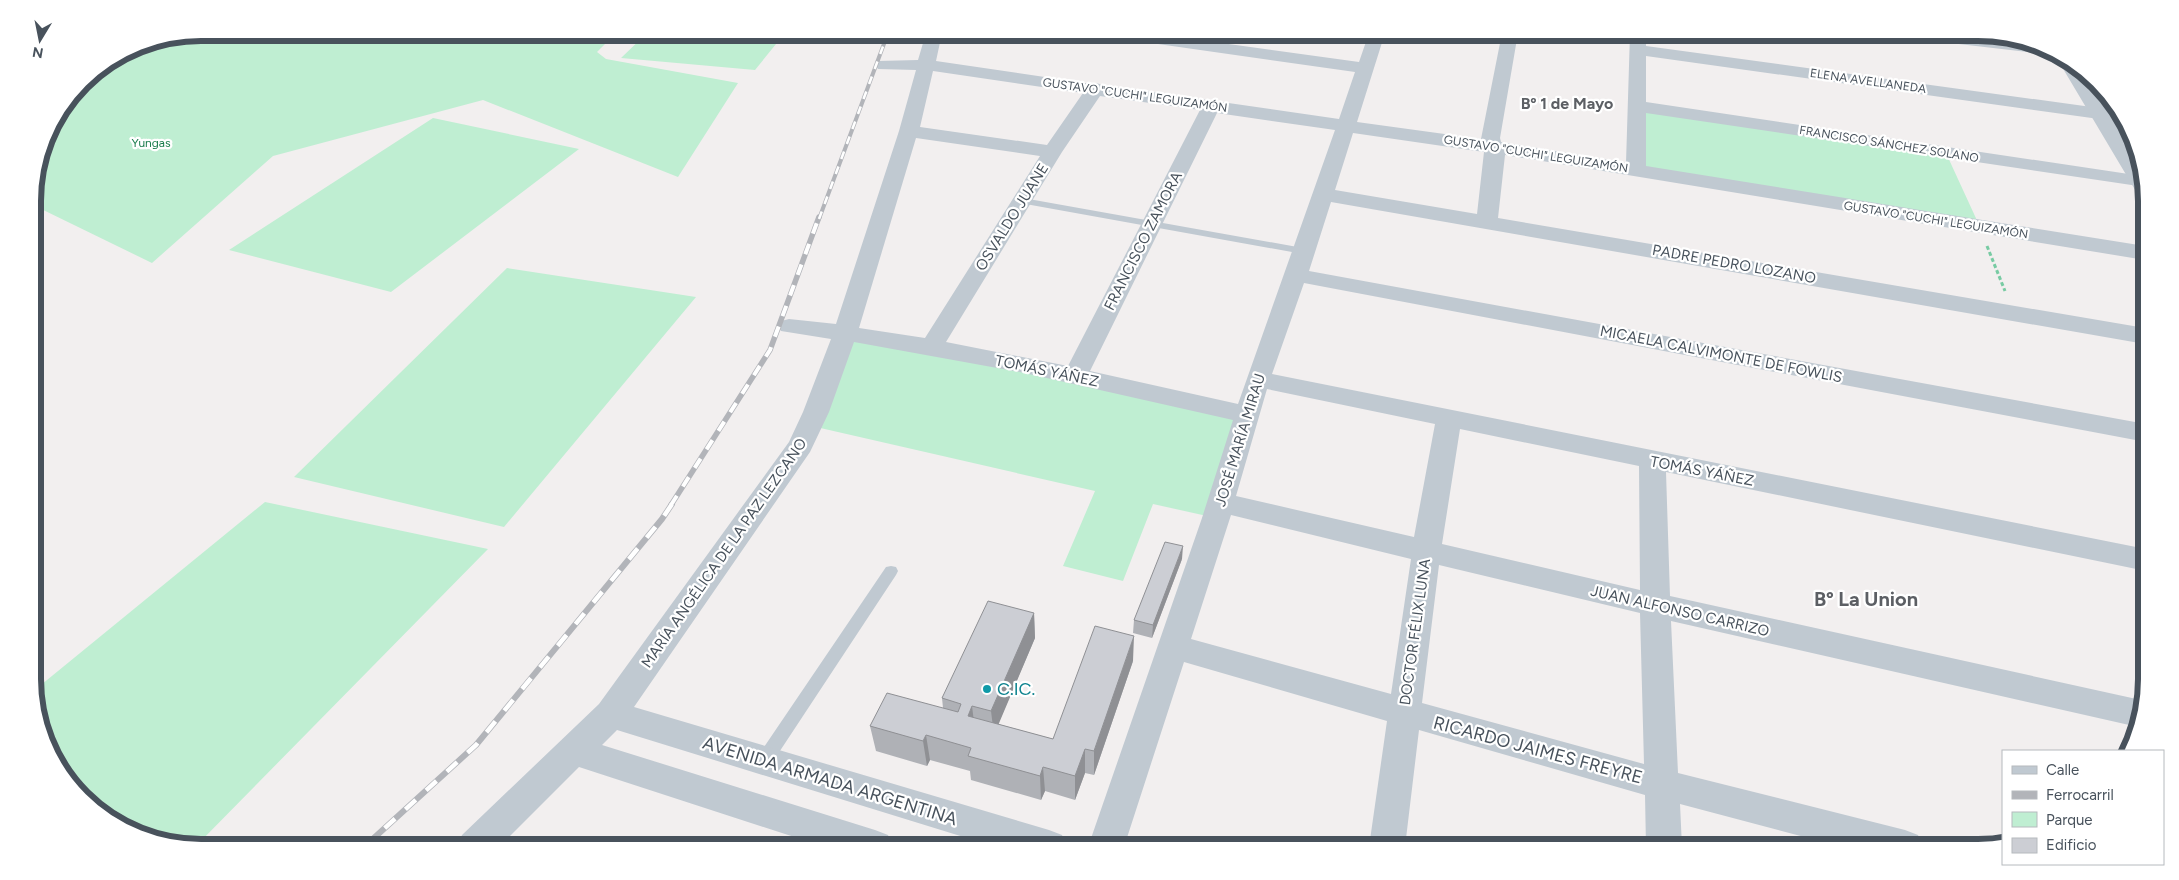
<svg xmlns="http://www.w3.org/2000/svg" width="2179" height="880" font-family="Figtree,sans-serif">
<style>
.green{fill:#bfeed2}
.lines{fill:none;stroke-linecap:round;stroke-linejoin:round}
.path{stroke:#78cba3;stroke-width:3;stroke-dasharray:4 2.5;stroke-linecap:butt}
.service{fill:#c0c9d1;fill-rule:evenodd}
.minor{fill:#c0c9d1;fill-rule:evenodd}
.tertiary{fill:#c0c9d1;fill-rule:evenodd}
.rail-far2-casing{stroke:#b2b4b9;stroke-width:4}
.rail-far1-casing{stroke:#b2b4b9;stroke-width:5.5}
.rail-casing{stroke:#b2b4b9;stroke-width:6}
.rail-far2{stroke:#fff;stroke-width:2.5;stroke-dasharray:8;stroke-linecap:butt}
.rail-far1{stroke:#fff;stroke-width:4;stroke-dasharray:11;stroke-linecap:butt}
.rail{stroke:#fff;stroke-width:4.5;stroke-dasharray:14;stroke-linecap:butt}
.wall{fill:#afb1b6}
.shaded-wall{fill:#8f9094}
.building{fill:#ccced4;stroke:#8f9094}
.culture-dot{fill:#0f9aa8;stroke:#fff;stroke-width:2}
.labels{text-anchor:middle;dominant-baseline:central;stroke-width:4.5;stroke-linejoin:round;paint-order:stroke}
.far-street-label{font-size:12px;fill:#48525c;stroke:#fff}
.far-park-label{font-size:12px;fill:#1a7c4c;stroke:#fff}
.street-label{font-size:15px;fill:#48525c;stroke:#fff}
.far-district-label{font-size:16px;font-weight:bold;fill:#5c5f64;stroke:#fff}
.near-culture-label{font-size:18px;fill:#0d838f;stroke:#fff;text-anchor:start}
.near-street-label{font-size:18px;fill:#48525c;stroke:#fff}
.district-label{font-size:20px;font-weight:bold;fill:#5c5f64;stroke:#fff}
.rim{fill:none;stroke:#48525c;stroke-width:6}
</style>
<rect width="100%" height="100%" fill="#f2efef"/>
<path class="green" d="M201 33H616L597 52 606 59 738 83 678 177 483 100 273 156 152 263 33 205V189L50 127 90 74 137 45Z
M647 33H785L755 70 621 58Z
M1637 106 1946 153 1980 227 1636 170Z
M433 118 579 149 391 292 229 250Z
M507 268 696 297 504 527 294 477Z
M852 336 1248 415 1216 518 1153 504 1123 581 1063 566 1095 491 816 427Z
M265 502 488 549 195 847 146 838 74 790 36 712V689Z"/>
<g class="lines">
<path class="path" d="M1987 246 2005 291"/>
<path class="service" d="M1023 198 1303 248 1308 251 1303 254 1020 203 1018 201Z
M891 566 896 567 898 571 896 575 770 766 764 768 758 766 756 761 758 756 886 567Z"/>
<path class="minor" d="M926 33H942L936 61 1092 84 1096 83 1103 85 1339 119 1355 72 1116 38 1110 37 1108 33H1149L1359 62 1369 33H1385L1357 122 1481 139 1502 33H1518L1500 138 1501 142 1626 163 1630 33H1646V46L2106 109 2108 113 2106 117 2099 119 1646 56V102L2142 176 2145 179V187L1646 113V166L2145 246V260L1505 155 1498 218 2145 328V344L1331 202 1309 271 2146 424V442L1304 283 1272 374 2146 549V571L1666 472 1670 596 2141 700 2143 701 2138 727 1671 621 1678 773 1905 830 1918 835 1923 847H1842L1680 804 1682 847H1646L1645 795 1419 730 1405 847H1369L1387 721 1184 662 1124 847H1088L1202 518 1233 420 1020 372 854 342 829 412 810 452 634 707 1049 830 1062 835 1067 847H996L617 730 602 745 875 830 888 835 893 847H825L579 767 499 847H457L462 835 599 704 789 442 803 412 831 339 781 331 777 326 781 321 789 319 836 324 899 131 916 70 878 69 875 65 878 61 918 60ZM933 71 1083 93 1047 145 920 127ZM1100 96 1200 110 1068 366 946 342 1062 152ZM1217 113 1335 130 1238 404 1090 371ZM1353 133 1484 152 1477 214 1335 190ZM916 138 1040 156 925 338 859 328ZM1267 389 1435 424 1414 537 1236 496ZM1460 429 1639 466 1640 590 1442 544ZM1231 515 1411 559 1391 694 1191 639ZM1439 565 1640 613 1644 764 1422 703Z"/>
<path class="tertiary" d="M1898 33H1948L2034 42 2050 53 2044 54 1907 38 1901 37Z
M2065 63 2087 78 2141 164 2145 179V194L2137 193 2134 188 2062 67Z"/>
<g class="rail-far2-casing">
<path id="rail-far2" d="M819 219 888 33"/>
</g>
<g class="rail-far1-casing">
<path id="rail-far1" d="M671 505 770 350 819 217"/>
</g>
<g class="rail-casing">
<path id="rail" d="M364 847 476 745 662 519 672 504"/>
</g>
<use href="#rail-far2" class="rail-far2"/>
<use href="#rail-far1" class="rail-far1"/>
<use href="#rail" class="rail"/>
</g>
<path class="wall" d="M1182 559 1152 638 1133 633 1134 620Z
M1034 613 1035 638 998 724 1053 739 1133 661 1094 775 1085 773 1075 800 1045 791 1041 800 971 780 970 771 930 760 927 766 876 751 870 726 943 708 942 698Z"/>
<path class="shaded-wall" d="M1183 546 1182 559 1152 638 1153 625Z
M1034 613 1035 638 994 735 991 711Z
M1134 636 1133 661 1094 775V751Z
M972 706 975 730 968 716Z
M926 735 930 760 927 766 923 741Z
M1085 749V773L1075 800V776Z
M1043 767 1045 791 1041 800 1040 776Z"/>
<path class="building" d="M1165 542 1183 546 1153 625 1134 620Z
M988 601 1034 613 991 711 972 706 968 716 1053 739 1095 626 1134 636 1094 751 1085 749 1075 776 1043 767 1040 776 968 756 971 748 926 735 923 741 870 726 887 693 958 712 961 704 942 698Z"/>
<circle class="culture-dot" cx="987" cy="689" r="5"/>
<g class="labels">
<g class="far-street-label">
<text transform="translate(1868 81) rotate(8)">ELENA AVELLANEDA</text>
<text transform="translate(1135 95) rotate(8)">GUSTAVO "CUCHI" LEGUIZAMÓN</text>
<text transform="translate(1889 144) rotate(9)">FRANCISCO SÁNCHEZ SOLANO</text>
<text transform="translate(1536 154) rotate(9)">GUSTAVO "CUCHI" LEGUIZAMÓN</text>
<text transform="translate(1936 220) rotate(9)">GUSTAVO "CUCHI" LEGUIZAMÓN</text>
</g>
<g class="far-park-label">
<text x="151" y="143">Yungas</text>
</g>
<g class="street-label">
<text transform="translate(1012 217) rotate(-58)">OSVALDO JUANE</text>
<text transform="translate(1143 241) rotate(-63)">FRANCISCO ZAMORA</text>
<text transform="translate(1734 264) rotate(10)">PADRE PEDRO LOZANO</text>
<text transform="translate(1721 354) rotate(11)">MICAELA CALVIMONTE DE FOWLIS</text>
<text transform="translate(1047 371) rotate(12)">TOMÁS YÁÑEZ</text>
<text transform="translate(1240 440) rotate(-73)">JOSÉ MARÍA MIRAU</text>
<text transform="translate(1702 471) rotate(11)">TOMÁS YÁÑEZ</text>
<text transform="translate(724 553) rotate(-55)">MARÍA ANGÉLICA DE LA PAZ LEZCANO</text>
<text transform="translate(1680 611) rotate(13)">JUAN ALFONSO CARRIZO</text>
<text transform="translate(1415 632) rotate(-82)">DOCTOR FÉLIX LUNA</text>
</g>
<g class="far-district-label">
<text x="1567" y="103">Bº 1 de Mayo</text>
</g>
<g class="near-culture-label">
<text x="997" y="689">C.IC.</text>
</g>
<g class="near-street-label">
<text transform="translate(1538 750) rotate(15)">RICARDO JAIMES FREYRE</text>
<text transform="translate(830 781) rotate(17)">AVENIDA ARMADA ARGENTINA</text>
</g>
<g class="district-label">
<text x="1866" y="599">Bº La Union</text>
</g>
</g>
<path d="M0 0H2179V880H0ZM201 41H1978A160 160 0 0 1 2138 201V679A160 160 0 0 1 1978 839H201A160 160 0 0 1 41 679V201A160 160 0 0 1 201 41Z" fill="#fff" fill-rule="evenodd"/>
<path class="rim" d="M201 41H1978A160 160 0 0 1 2138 201V679A160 160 0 0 1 1978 839H201A160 160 0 0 1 41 679V201A160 160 0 0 1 201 41Z"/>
<rect x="2002" y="750" width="162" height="115" fill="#ffffff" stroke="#b6babe"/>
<rect x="2012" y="766" width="25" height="8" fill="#c0c9d1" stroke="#b6babe"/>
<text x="2046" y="775" font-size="15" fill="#48525c">Calle</text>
<rect x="2012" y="791" width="25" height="8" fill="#b2b4b9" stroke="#b6babe"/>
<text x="2046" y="800" font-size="15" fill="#48525c">Ferrocarril</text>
<rect x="2012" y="812" width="25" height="15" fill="#bfeed2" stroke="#b6babe"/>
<text x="2046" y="825" font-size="15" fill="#48525c">Parque</text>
<rect x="2012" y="838" width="25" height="15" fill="#ccced4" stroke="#b6babe"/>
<text x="2046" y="850" font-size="15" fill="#48525c">Edificio</text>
<g transform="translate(40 40) rotate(190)" stroke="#ffffff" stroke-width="4" paint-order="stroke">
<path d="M0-4L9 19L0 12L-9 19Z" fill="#48525c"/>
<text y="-8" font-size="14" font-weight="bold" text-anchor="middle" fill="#48525c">N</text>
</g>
</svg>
